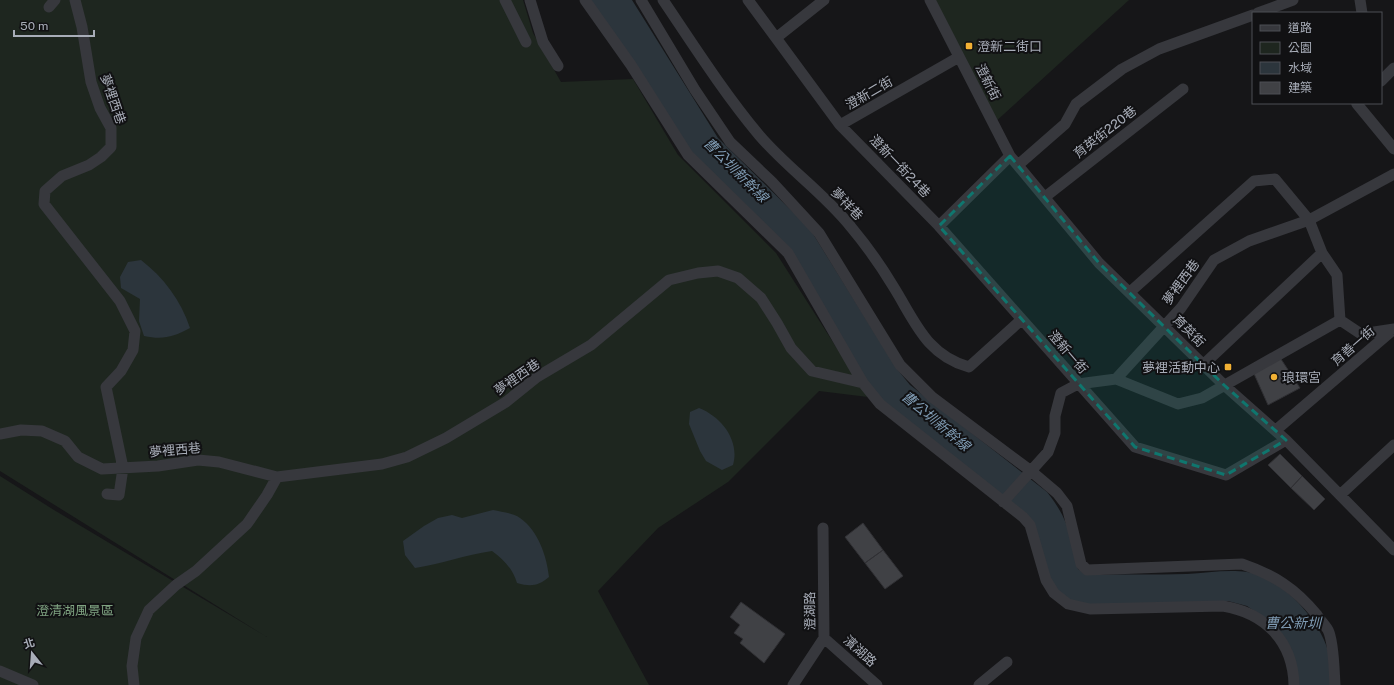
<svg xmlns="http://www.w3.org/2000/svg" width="1394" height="685" font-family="'Public Sans','Noto Sans TC',sans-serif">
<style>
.green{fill:#1e261f}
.water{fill:#2c353c}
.building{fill:#404145;stroke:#303034}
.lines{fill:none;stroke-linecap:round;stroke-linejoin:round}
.minor{stroke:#37383d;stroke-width:11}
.marked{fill:#0f766e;fill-opacity:0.2;stroke:#0f766e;stroke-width:3;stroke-dasharray:8 5;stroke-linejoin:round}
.poi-dot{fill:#f2b134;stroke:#111113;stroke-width:1.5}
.labels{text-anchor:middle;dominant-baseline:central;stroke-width:4;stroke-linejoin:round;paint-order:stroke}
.poi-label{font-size:13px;fill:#a8adb8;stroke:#111113;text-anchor:start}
.street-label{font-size:13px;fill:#a8adb8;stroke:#111113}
.park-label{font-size:13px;fill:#7fa381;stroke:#111113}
.water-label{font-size:14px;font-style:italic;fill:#7f9bb3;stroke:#111113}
</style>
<rect width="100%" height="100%" fill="#161618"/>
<path class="green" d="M0 0H523L533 33 561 82 633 79 678 155 776 253 868 397 819 391 728 482 658 528 598 591 649 685H0V476L54 510 267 637 0 471Z
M928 0H1129L993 124Z"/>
<path class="water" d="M590 0H632L718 138 810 229 897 369 910 385 1047 492C1068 518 1071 536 1078 569L1087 575C1120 574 1154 575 1187 574 1211 573 1239 567 1262 576 1290 588 1323 625 1329 655 1331 664 1330 675 1330 685H1297L1295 664 1291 648 1263 617 1247 606 1228 601 1090 607 1069 601 1048 580 1030 522 884 405 865 380 796 259 690 154Z
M141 260C163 277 181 300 190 328 173 337 163 340 144 336L139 321 140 299 121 288 120 277 128 262Z
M699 408C722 417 740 441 733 465L722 470 706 461 700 451 689 424 690 412Z
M493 510C502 512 513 513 520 518 538 530 547 557 549 577 538 586 531 587 517 583 513 569 504 560 492 551 465 555 441 564 415 568L405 555 403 541 424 526 438 518 452 515 462 518Z"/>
<path class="building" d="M1277 353 1300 388 1268 405 1251 367Z
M1280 454 1302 476 1291 488 1268 465Z
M1302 476 1325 499 1314 510 1291 488Z
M863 523 883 550 865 563 845 537Z
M883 550 903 576 885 589 865 563Z
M741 602 785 634 764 663 740 643 743 639 734 633 740 625 730 617Z"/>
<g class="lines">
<path class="minor" d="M75 0 82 27 91 82 100 108 111 128V147L101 157 89 165 62 176 45 191 44 204 120 301 135 331 133 350 121 371 106 387 123 468 119 495 107 494
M505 0 526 42
M530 0 543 42 558 66
M585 0 631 65 688 155 788 253 863 383 880 404 1023 517 1030 525 1046 580 1054 593 1068 604 1090 609 1223 606C1265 613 1293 641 1294 685
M641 0 695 90 730 142 772 182 819 233 900 365 932 397 1031 471 1057 493 1067 506 1081 564 1087 570 1242 564C1274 575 1295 588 1317 615 1320 620 1325 625 1328 630 1334 642 1334 671 1335 685
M663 0C694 46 724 93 759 135 787 168 824 193 851 227 866 245 881 266 893 286 915 321 926 355 969 367L1021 320
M748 0 776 38
M824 0 776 38 840 125 959 57
M930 0 1010 156 1099 263 1224 385 1286 440 1394 550
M1360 0 1362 13
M49 7 55 0
M1258 13 1293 0
M1381 81 1394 68
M1358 103 1357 104 1394 149
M840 125 939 226
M1010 156 939 226 1135 447 1226 475 1286 440
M1018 165 1065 124 1076 104 1122 69 1159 49 1253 15
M1045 197 1183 89
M1130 292 1254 181 1275 179 1309 220 1322 253 1337 275 1340 320 1361 334 1394 329
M1203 365 1322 253
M1116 379 1181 308 1214 260 1249 241 1309 220 1394 174
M1276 430 1394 329
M0 434 21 430 42 431 65 441 78 457 102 469 158 466 198 460 219 462 277 477 382 464 407 457 446 438 506 402 537 377 591 345 669 280 698 273 718 271 738 278 761 298 777 323 791 348 812 371 863 383
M1340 495 1394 445
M1003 502 1048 452 1055 433V416L1061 393 1078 384 1116 379 1178 404 1202 398 1340 320
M824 638 877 685
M0 671 33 685
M134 685 132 666 136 638 149 610 176 585 196 571 247 524 267 495 277 477
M793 685 824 638 823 528
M979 685 1007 662"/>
</g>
<path class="marked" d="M1010 156 1099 263 1224 385 1286 440 1226 475 1135 447 939 226Z"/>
<g class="poi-dot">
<rect x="965" y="42" width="8" height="8" rx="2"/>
<rect x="1224" y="363" width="8" height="8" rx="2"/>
<circle cx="1274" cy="377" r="4"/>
</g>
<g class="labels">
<g class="poi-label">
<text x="977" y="46">澄新二街口</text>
<text x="1220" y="367" text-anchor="end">夢裡活動中心</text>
<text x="1282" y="377">琅環宮</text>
</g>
<g class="street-label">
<text transform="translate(988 82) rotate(63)">澄新街</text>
<text transform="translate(869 93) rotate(-30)">澄新二街</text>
<text transform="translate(113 99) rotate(71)">夢裡西巷</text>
<text transform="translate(1105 132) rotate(-38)">育英街220巷</text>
<text transform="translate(900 166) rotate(46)">澄新一街24巷</text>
<text transform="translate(847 204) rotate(46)">夢祥巷</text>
<text transform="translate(1181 282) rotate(-54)">夢裡西巷</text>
<text transform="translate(1189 331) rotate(45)">育英街</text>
<text transform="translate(1353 346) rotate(-41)">育善一街</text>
<text transform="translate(1068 352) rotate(49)">澄新一街</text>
<text transform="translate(517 377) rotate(-35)">夢裡西巷</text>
<text transform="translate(175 450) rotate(-5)">夢裡西巷</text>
<text transform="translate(810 611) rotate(-91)">澄湖路</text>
<text transform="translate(860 651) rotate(42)">濱湖路</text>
</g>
<g class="park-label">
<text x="75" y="610">澄清湖風景區</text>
</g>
<g class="water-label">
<text transform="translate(736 170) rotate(45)">曹公圳新幹線</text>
<text transform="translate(936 421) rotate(40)">曹公圳新幹線</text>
<text x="1293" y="623">曹公新圳</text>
</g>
</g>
<rect x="1252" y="12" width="130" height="92" fill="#111113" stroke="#4d4f55"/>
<rect x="1260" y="25" width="20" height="6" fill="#37383d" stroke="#4d4f55"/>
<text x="1288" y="32" font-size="12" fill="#a8adb8">道路</text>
<rect x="1260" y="42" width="20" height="12" fill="#1e261f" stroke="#4d4f55"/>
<text x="1288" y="52" font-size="12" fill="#a8adb8">公園</text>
<rect x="1260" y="62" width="20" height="12" fill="#2c353c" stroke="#4d4f55"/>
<text x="1288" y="72" font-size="12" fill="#a8adb8">水域</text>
<rect x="1260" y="82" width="20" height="12" fill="#404145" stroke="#4d4f55"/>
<text x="1288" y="92" font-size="12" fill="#a8adb8">建築</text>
<g transform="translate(32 653) rotate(343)" stroke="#111113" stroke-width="3" paint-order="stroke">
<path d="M0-3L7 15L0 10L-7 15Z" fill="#a8adb8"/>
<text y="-6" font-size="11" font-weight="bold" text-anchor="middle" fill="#a8adb8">北</text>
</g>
<path d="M14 30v6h80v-6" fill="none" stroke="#a8adb8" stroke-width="2"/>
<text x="20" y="30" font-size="12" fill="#a8adb8" stroke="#111113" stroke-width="3" paint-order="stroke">50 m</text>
</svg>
